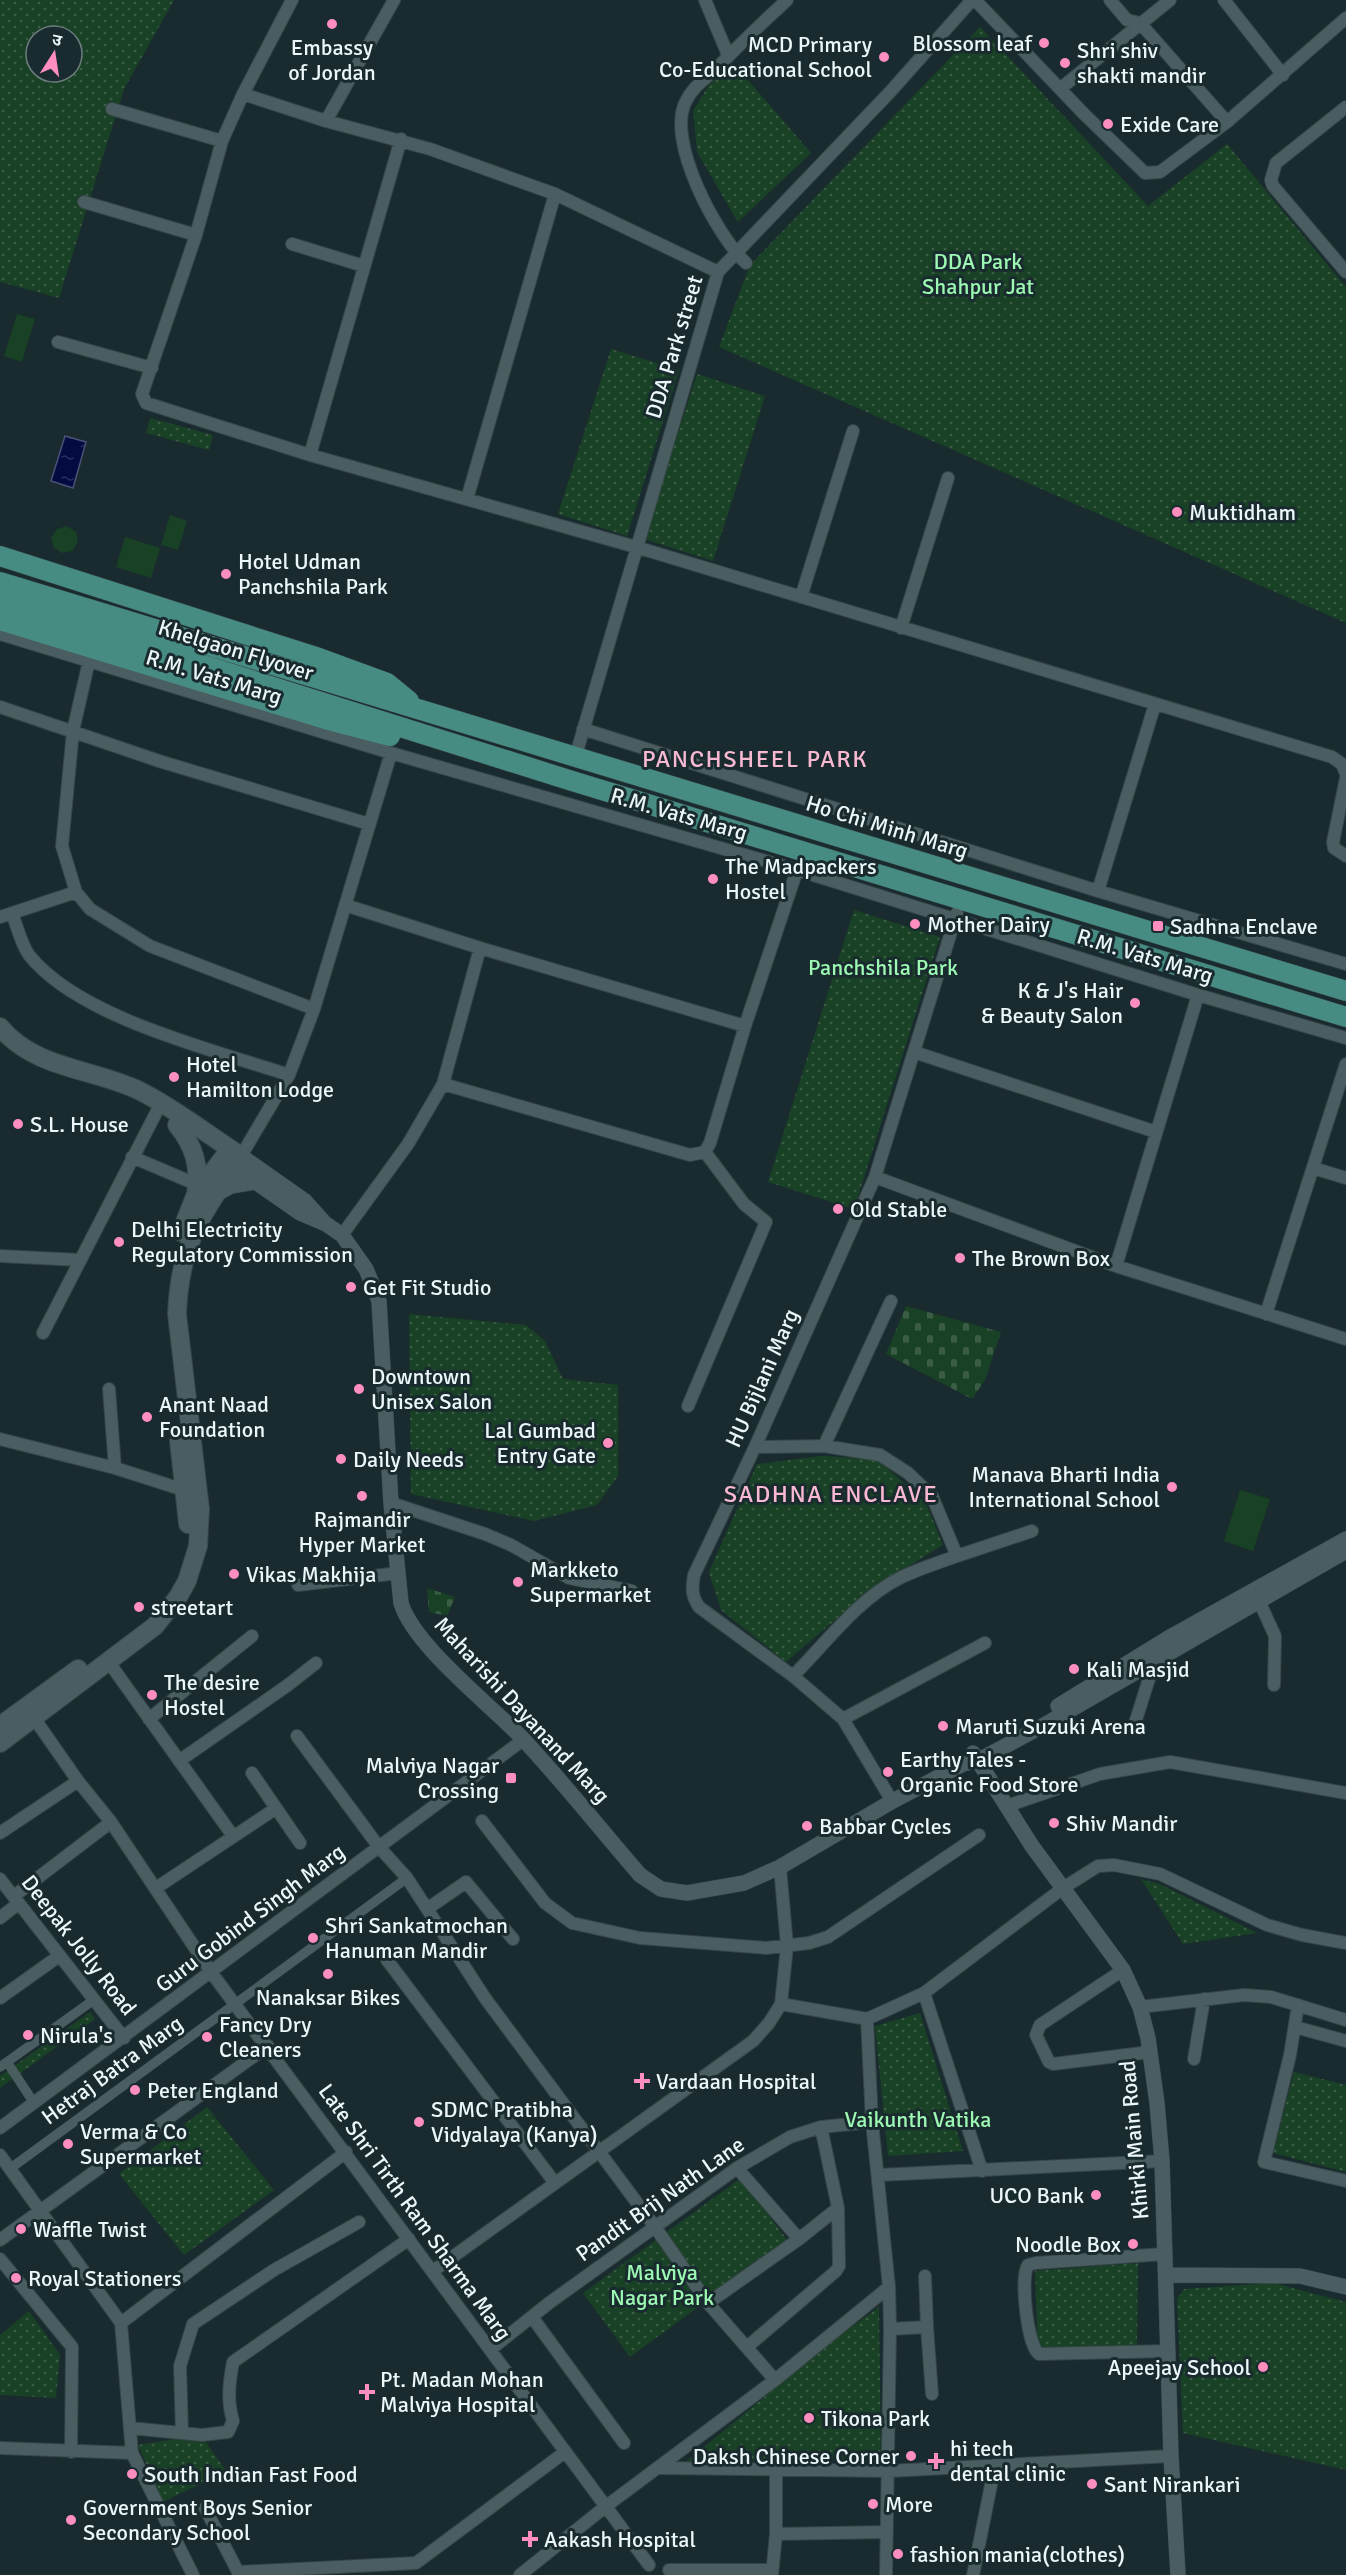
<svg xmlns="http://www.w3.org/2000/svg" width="1346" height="2575" font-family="Signika,'Noto Sans Devanagari',sans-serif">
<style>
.green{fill:#194125}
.cemetery{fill:url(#cemetery-stones)}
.park{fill:url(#park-dots);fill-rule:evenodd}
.water{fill:url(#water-ripples);stroke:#495278;stroke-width:1.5}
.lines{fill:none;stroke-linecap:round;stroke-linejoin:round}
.pedestrian-casing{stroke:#364548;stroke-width:10}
.minor-casing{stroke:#364548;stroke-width:14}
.tertiary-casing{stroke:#364548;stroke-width:16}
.secondary-casing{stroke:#364548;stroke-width:20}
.primary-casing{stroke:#364548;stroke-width:21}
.pedestrian{stroke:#4a5e61;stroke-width:9}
.minor{stroke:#4a5e61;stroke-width:12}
.tertiary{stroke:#4a5e61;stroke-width:15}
.secondary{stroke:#4a5e61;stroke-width:18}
.primary{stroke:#468c83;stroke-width:20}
.poi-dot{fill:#fe8ebd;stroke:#192b2e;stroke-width:2}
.labels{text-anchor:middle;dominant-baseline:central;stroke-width:6;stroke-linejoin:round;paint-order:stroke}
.poi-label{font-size:22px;fill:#ebf7f8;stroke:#192b2e;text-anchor:start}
.park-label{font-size:22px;fill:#9cf8b3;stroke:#192b2e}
.street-label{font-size:22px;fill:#ebf7f8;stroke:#192b2e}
.neighbourhood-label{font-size:24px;letter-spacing:1.5px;fill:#fab9d2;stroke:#192b2e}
</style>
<defs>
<pattern id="cemetery-stones" width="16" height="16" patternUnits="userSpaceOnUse" patternTransform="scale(1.5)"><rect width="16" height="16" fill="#194125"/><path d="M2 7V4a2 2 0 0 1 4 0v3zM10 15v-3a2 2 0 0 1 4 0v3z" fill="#3b5d45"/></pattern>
<pattern id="park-dots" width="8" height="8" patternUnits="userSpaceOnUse" patternTransform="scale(1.5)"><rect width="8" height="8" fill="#194125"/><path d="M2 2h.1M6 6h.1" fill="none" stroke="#3b5d45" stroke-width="1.8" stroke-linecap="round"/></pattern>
<pattern id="water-ripples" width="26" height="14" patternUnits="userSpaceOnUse" patternTransform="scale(1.5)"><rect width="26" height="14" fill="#040b41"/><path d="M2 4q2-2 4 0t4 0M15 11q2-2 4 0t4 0" fill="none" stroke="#292f5d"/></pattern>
</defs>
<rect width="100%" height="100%" fill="#192b2e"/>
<path class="green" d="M17 314 35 319 22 362 4 356Z
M170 515 187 521 178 550 161 545Z
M67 526 76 532 78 542 72 551 62 553 54 548 51 538 57 529Z
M125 537 160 548 151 578 116 567Z
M1240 1490 1270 1499 1253 1551 1224 1541Z"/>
<path class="cemetery" d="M906 1306 1001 1332 985 1380 972 1399 886 1354Z
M427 1588 455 1597 447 1616 429 1612Z"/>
<path class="park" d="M0 0H174L124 89 59 298 0 282ZM36 36H72V72H36Z
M980 27 1148 206 1227 144 1346 287V623L719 347 750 265Z
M734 64 811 153 738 222 697 152 693 111 709 85Z
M611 349 679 370 627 536 558 514Z
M697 374 765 396 713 561 644 539Z
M150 418 213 435 209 450 146 433Z
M854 910 940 937 854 1209 768 1182Z
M409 1314 526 1325 545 1341 563 1379 618 1385V1476L597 1505 534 1521 411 1494Z
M821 1456 877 1459 926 1503 943 1545 870 1590 786 1662 721 1610 709 1572 757 1464Z
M1141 1879 1162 1885 1257 1933 1183 1944Z
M90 2012 95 2019 0 2088V2076Z
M920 2013 963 2151 888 2156 875 2026Z
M1294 2072 1346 2085V2172L1273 2153Z
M207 2107 274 2190 184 2255 119 2174Z
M741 2178 788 2241 630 2357 583 2293Z
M1138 2263 1137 2345 1038 2352 1035 2271Z
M1273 2283 1346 2302V2470L1183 2433 1177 2299 1184 2289Z
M879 2307 881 2459 687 2461 830 2343Z
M29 2311 60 2355 56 2398 0 2395V2335Z
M201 2435 226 2471 163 2502 138 2445Z"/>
<path class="water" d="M65 436 86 442 73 488 51 481Z"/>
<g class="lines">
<g class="pedestrian-casing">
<path id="pedestrian" d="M7 2062 34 2103
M0 2067 95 1999
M11 2168 407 1878"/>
</g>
<g class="minor-casing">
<path id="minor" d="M292 0 243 94 326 121 430 149 555 194 718 272
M705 0 728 55
M975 0 1084 114 1145 173 1160 172 1227 122 1346 18
M1110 0 1127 20 1140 23 1227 122
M1224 0 1283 75
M1061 88 1170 0
M243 94 222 141 196 235 142 394 146 403 310 455 636 547 1332 757 1342 764 1346 774
M1346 107 1276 163 1271 180 1273 186 1346 272
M112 109 222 141
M326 121 394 0
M84 202 196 235
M292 244 364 266
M746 263C717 236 665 140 686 101 693 86 706 79 717 68 740 44 763 22 787 0
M58 342 152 368
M310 455 401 139
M467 499 555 194
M801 597 853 431
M901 628 948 478
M0 634 391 753 797 870 1198 995 1346 1038
M89 661 73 731 62 846 76 892 90 909 150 946 314 1009
M0 707 159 761 369 824
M583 729 1098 891 1346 964
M575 758 718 272 890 92 972 0
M1346 778 1333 842 1334 848 1346 856
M1098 891 1155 704
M345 905 480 948
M12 913C17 926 21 944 29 955 79 1018 214 1050 289 1075
M0 917 76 892
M914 1052 1156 1132
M443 1084 690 1155 705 1152 710 1143 745 1026
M241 1156 289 1075 314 1009 391 753
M132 1157 198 1185
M1313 1168 1346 1178
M875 1177 1116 1266 1346 1339
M342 1235 408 1144 443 1084 480 948 745 1026 797 870
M0 1256 80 1260
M1116 1266 1198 995
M1266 1314 1346 1064
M43 1333 157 1111
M109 1389 115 1468
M688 1406 766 1222 744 1204 705 1152
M0 1439 115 1468 184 1490
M824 1446 891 1301
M755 1447 824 1446 880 1455 908 1473 932 1496 957 1556 1032 1531
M391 1503 485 1534 511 1545 569 1578 632 1591
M298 1585 399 1573
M1259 1601 1275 1636 1274 1685
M108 1661 233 1836
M793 1676C826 1643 858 1599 900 1578 918 1569 938 1563 957 1556
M34 1718 78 1781 111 1822 211 1972 649 2565
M149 1719 252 1636
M843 1719 985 1643
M1135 1723 1154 1663
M297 1736 379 1847 407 1878 485 1998 655 2227 708 2303 775 2380
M179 1761 288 1685 316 1663
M252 1773 300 1843
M892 1801 843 1719 793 1676 699 1607C691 1595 692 1588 694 1575L755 1447 875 1177 957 913
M1007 1806 1100 1774 1170 1762 1346 1793
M482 1821 545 1903 572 1923 640 1938 766 1948 809 1943 828 1937 979 1835
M0 1833 78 1781
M0 1879 124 2038
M156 1888 275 1809
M14 1896 111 1822
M427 1909 466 1882 513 1939
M0 1918 19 1903
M387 1960 555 2183
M1123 1970 1040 2025 1036 2035 1049 2062 1053 2064 1150 2052
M924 1993 982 2171
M0 1998 59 1956
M781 2004 867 2019 924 1993 1063 1888 1098 1866 1114 1865 1160 1874 1267 1925 1302 1935 1346 1943
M1298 2005 1290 2055 1264 2162 1346 2181
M1140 2007 1244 1995 1271 1997 1346 2020
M867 2019 872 2122 889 2287 890 2329 886 2575
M1295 2027 1346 2041
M1194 2059 1204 1999
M0 2128 523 1740
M0 2155 121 2323 132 2453 193 2575
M879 2175 1162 2161
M799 2239 838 2208 821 2127
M0 2240 268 2046
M1164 2254 1036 2263 1028 2265C1020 2277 1027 2345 1039 2354L1168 2351
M0 2259 72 2347 71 2452
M433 2271 753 2041 769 2023 781 2004 787 1946 780 1867
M708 2303 799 2239 737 2168
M532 2317 624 2443
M121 2323 346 2152
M927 2327 932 2394
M890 2329 927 2327 925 2276
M747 2347 836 2271 839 2266 838 2208
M490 2350 549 2303 737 2168 790 2137 821 2127 872 2122
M130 2428 202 2435 228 2432 233 2421C227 2401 229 2383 233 2362L409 2239
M182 2433 180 2366 193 2324 274 2270 359 2222
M0 2448 132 2453
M660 2468 889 2471 1171 2456
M205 2508 238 2572 416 2563 565 2452
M776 2534 887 2532
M669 2570H772
M520 2575 605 2507 775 2380 889 2287
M772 2575 776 2534V2471
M973 2575 995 2465"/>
</g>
<g class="tertiary-casing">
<path id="tertiary" d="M241 1156 305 1201 323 1221
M234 1167 300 1213 326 1224 342 1235 366 1269 379 1301 391 1503 401 1603C414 1646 491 1705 523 1739 564 1783 601 1830 640 1875L661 1889 687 1893 744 1883 780 1867 891 1802 963 1764 977 1761 1039 1728 1346 1551
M215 1195 231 1186 255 1182
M1058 1706 1170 1637 1346 1539
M973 1753 1032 1846 1123 1970 1140 2007 1148 2038 1157 2103 1162 2161 1171 2456 1178 2575
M1166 2275 1300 2276 1346 2287"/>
</g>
<g class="secondary-casing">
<path id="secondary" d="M0 1027C36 1070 93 1068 140 1091 176 1109 208 1135 241 1156 203 1214 180 1240 177 1314L200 1509 198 1546 187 1581 178 1597 155 1626 0 1743
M177 1125C195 1147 200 1167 196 1194
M181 1232 196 1194 230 1149
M179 1441 188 1524
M0 1726 78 1669"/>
</g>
<g class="primary-casing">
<path id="primary" d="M0 556 316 657 387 683 409 701
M0 582 1346 991
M0 601 569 780 1346 1017
M0 620 325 719 390 736"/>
</g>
<use href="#pedestrian" class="pedestrian"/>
<use href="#minor" class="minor"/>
<use href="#tertiary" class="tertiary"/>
<use href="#secondary" class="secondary"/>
<use href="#primary" class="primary"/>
</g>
<g class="poi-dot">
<circle cx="332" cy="24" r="6"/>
<circle cx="1044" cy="43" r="6"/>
<circle cx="884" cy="57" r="6"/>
<circle cx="1065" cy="63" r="6"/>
<circle cx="1108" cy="124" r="6"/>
<circle cx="1177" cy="512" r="6"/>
<circle cx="226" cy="574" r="6"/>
<circle cx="713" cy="879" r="6"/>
<circle cx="915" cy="924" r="6"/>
<rect x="1152" y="920" width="12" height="12" rx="3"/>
<circle cx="1135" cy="1003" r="6"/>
<circle cx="174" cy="1077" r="6"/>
<circle cx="18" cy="1124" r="6"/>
<circle cx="838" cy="1209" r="6"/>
<circle cx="119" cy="1242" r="6"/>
<circle cx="960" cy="1258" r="6"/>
<circle cx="351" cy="1287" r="6"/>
<circle cx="359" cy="1389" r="6"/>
<circle cx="147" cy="1417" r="6"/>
<circle cx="608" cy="1443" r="6"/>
<circle cx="341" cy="1459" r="6"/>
<circle cx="1172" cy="1487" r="6"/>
<circle cx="362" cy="1496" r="6"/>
<circle cx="234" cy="1574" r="6"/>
<circle cx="518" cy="1582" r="6"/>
<circle cx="139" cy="1607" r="6"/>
<circle cx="1074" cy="1669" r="6"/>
<circle cx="152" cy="1695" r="6"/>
<circle cx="943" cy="1726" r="6"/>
<circle cx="888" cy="1772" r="6"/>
<rect x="505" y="1772" width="12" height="12" rx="3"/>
<circle cx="1054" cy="1823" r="6"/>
<circle cx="807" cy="1826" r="6"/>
<circle cx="313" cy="1938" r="6"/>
<circle cx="328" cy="1974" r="6"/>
<circle cx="28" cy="2035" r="6"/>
<circle cx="207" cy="2037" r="6"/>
<path d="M639 2072h6v6h6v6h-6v6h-6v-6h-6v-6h6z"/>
<circle cx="135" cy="2090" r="6"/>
<circle cx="419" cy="2122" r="6"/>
<circle cx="68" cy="2144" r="6"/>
<circle cx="1096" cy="2195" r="6"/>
<circle cx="21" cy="2229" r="6"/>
<circle cx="1133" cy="2244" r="6"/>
<circle cx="16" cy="2278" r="6"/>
<circle cx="1263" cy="2367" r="6"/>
<path d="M364 2383h6v6h6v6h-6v6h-6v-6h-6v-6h6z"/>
<circle cx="809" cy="2418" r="6"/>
<circle cx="911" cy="2456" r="6"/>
<path d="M933 2452h6v6h6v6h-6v6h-6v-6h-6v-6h6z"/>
<circle cx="132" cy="2474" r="6"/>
<circle cx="1092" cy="2484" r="6"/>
<circle cx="873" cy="2504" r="6"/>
<circle cx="71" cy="2520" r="6"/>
<path d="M527 2530h6v6h6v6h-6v6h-6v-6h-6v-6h6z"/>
<circle cx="898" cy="2554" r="6"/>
</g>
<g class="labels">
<g class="poi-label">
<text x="1032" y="43" text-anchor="end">Blossom leaf</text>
<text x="872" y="44" text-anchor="end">MCD Primary<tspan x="872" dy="25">Co-Educational School</tspan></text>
<text x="332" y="47" text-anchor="middle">Embassy<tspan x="332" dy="25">of Jordan</tspan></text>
<text x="1077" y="50">Shri shiv<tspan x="1077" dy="25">shakti mandir</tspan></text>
<text x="1120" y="124">Exide Care</text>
<text x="1189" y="512">Muktidham</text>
<text x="238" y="561">Hotel Udman<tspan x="238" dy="25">Panchshila Park</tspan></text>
<text x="725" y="866">The Madpackers<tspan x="725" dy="25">Hostel</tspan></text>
<text x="927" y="924">Mother Dairy</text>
<text x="1170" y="926">Sadhna Enclave</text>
<text x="1123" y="990" text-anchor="end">K &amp; J's Hair<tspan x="1123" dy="25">&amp; Beauty Salon</tspan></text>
<text x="186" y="1064">Hotel<tspan x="186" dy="25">Hamilton Lodge</tspan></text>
<text x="30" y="1124">S.L. House</text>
<text x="850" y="1209">Old Stable</text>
<text x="131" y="1229">Delhi Electricity<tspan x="131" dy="25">Regulatory Commission</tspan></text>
<text x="972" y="1258">The Brown Box</text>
<text x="363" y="1287">Get Fit Studio</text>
<text x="371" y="1376">Downtown<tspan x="371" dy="25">Unisex Salon</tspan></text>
<text x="159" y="1404">Anant Naad<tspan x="159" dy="25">Foundation</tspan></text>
<text x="596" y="1430" text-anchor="end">Lal Gumbad<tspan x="596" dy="25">Entry Gate</tspan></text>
<text x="353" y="1459">Daily Needs</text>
<text x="1160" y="1474" text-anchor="end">Manava Bharti India<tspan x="1160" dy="25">International School</tspan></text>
<text x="362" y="1519" text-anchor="middle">Rajmandir<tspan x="362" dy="25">Hyper Market</tspan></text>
<text x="530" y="1569">Markketo<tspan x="530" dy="25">Supermarket</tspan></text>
<text x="246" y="1574">Vikas Makhija</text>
<text x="151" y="1607">streetart</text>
<text x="1086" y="1669">Kali Masjid</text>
<text x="164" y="1682">The desire<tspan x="164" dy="25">Hostel</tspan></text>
<text x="955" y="1726">Maruti Suzuki Arena</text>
<text x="900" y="1759">Earthy Tales -<tspan x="900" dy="25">Organic Food Store</tspan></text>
<text x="499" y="1765" text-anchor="end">Malviya Nagar<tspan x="499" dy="25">Crossing</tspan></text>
<text x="1066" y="1823">Shiv Mandir</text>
<text x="819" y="1826">Babbar Cycles</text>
<text x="325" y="1925">Shri Sankatmochan<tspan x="325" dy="25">Hanuman Mandir</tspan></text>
<text x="328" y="1997" text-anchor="middle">Nanaksar Bikes</text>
<text x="219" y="2024">Fancy Dry<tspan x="219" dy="25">Cleaners</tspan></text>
<text x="40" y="2035">Nirula's</text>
<text x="656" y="2081">Vardaan Hospital</text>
<text x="147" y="2090">Peter England</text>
<text x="431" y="2109">SDMC Pratibha<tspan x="431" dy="25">Vidyalaya (Kanya)</tspan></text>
<text x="80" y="2131">Verma &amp; Co<tspan x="80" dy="25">Supermarket</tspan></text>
<text x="1084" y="2195" text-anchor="end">UCO Bank</text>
<text x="33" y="2229">Waffle Twist</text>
<text x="1121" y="2244" text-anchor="end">Noodle Box</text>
<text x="28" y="2278">Royal Stationers</text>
<text x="1251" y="2367" text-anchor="end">Apeejay School</text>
<text x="380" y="2379">Pt. Madan Mohan<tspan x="380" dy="25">Malviya Hospital</tspan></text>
<text x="821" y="2418">Tikona Park</text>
<text x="950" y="2448">hi tech<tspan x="950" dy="25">dental clinic</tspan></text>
<text x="899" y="2456" text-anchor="end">Daksh Chinese Corner</text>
<text x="144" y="2474">South Indian Fast Food</text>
<text x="1104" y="2484">Sant Nirankari</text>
<text x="885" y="2504">More</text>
<text x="83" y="2507">Government Boys Senior<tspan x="83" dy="25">Secondary School</tspan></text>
<text x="544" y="2539">Aakash Hospital</text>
<text x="910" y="2554">fashion mania(clothes)</text>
</g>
<g class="park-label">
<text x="978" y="261">DDA Park<tspan x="978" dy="25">Shahpur Jat</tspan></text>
<text x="883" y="967">Panchshila Park</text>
<text x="918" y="2119">Vaikunth Vatika</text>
<text x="662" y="2272">Malviya<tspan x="662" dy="25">Nagar Park</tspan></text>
</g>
<g class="street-label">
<text transform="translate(674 347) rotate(-73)">DDA Park street</text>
<text transform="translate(236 650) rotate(17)">Khelgaon Flyover</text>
<text transform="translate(214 677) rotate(17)">R.M. Vats Marg</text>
<text transform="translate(679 814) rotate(16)">R.M. Vats Marg</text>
<text transform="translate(887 827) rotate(17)">Ho Chi Minh Marg</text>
<text transform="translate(1145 956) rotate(17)">R.M. Vats Marg</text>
<text transform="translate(762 1378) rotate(-66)">HU Bijlani Marg</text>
<text transform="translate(522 1710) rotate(47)">Maharishi Dayanand Marg</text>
<text transform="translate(250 1918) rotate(-37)">Guru Gobind Singh Marg</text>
<text transform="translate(79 1945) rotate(52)">Deepak Jolly Road</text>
<text transform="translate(112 2070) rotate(-36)">Hetraj Batra Marg</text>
<text transform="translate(1134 2140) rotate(-95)">Khirki Main Road</text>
<text transform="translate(660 2199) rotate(-35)">Pandit Brij Nath Lane</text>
<text transform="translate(415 2212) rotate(54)">Late Shri Tirth Ram Sharma Marg</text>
</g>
<g class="neighbourhood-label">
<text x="755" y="759">PANCHSHEEL PARK</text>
<text x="831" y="1494">SADHNA ENCLAVE</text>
</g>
</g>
<g transform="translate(54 54) rotate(12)"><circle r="28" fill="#192b2e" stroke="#6d7d7f" stroke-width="1.5"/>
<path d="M0-4.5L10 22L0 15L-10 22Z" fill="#fe8ebd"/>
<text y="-9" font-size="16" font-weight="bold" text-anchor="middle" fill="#ebf7f8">उ</text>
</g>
</svg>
